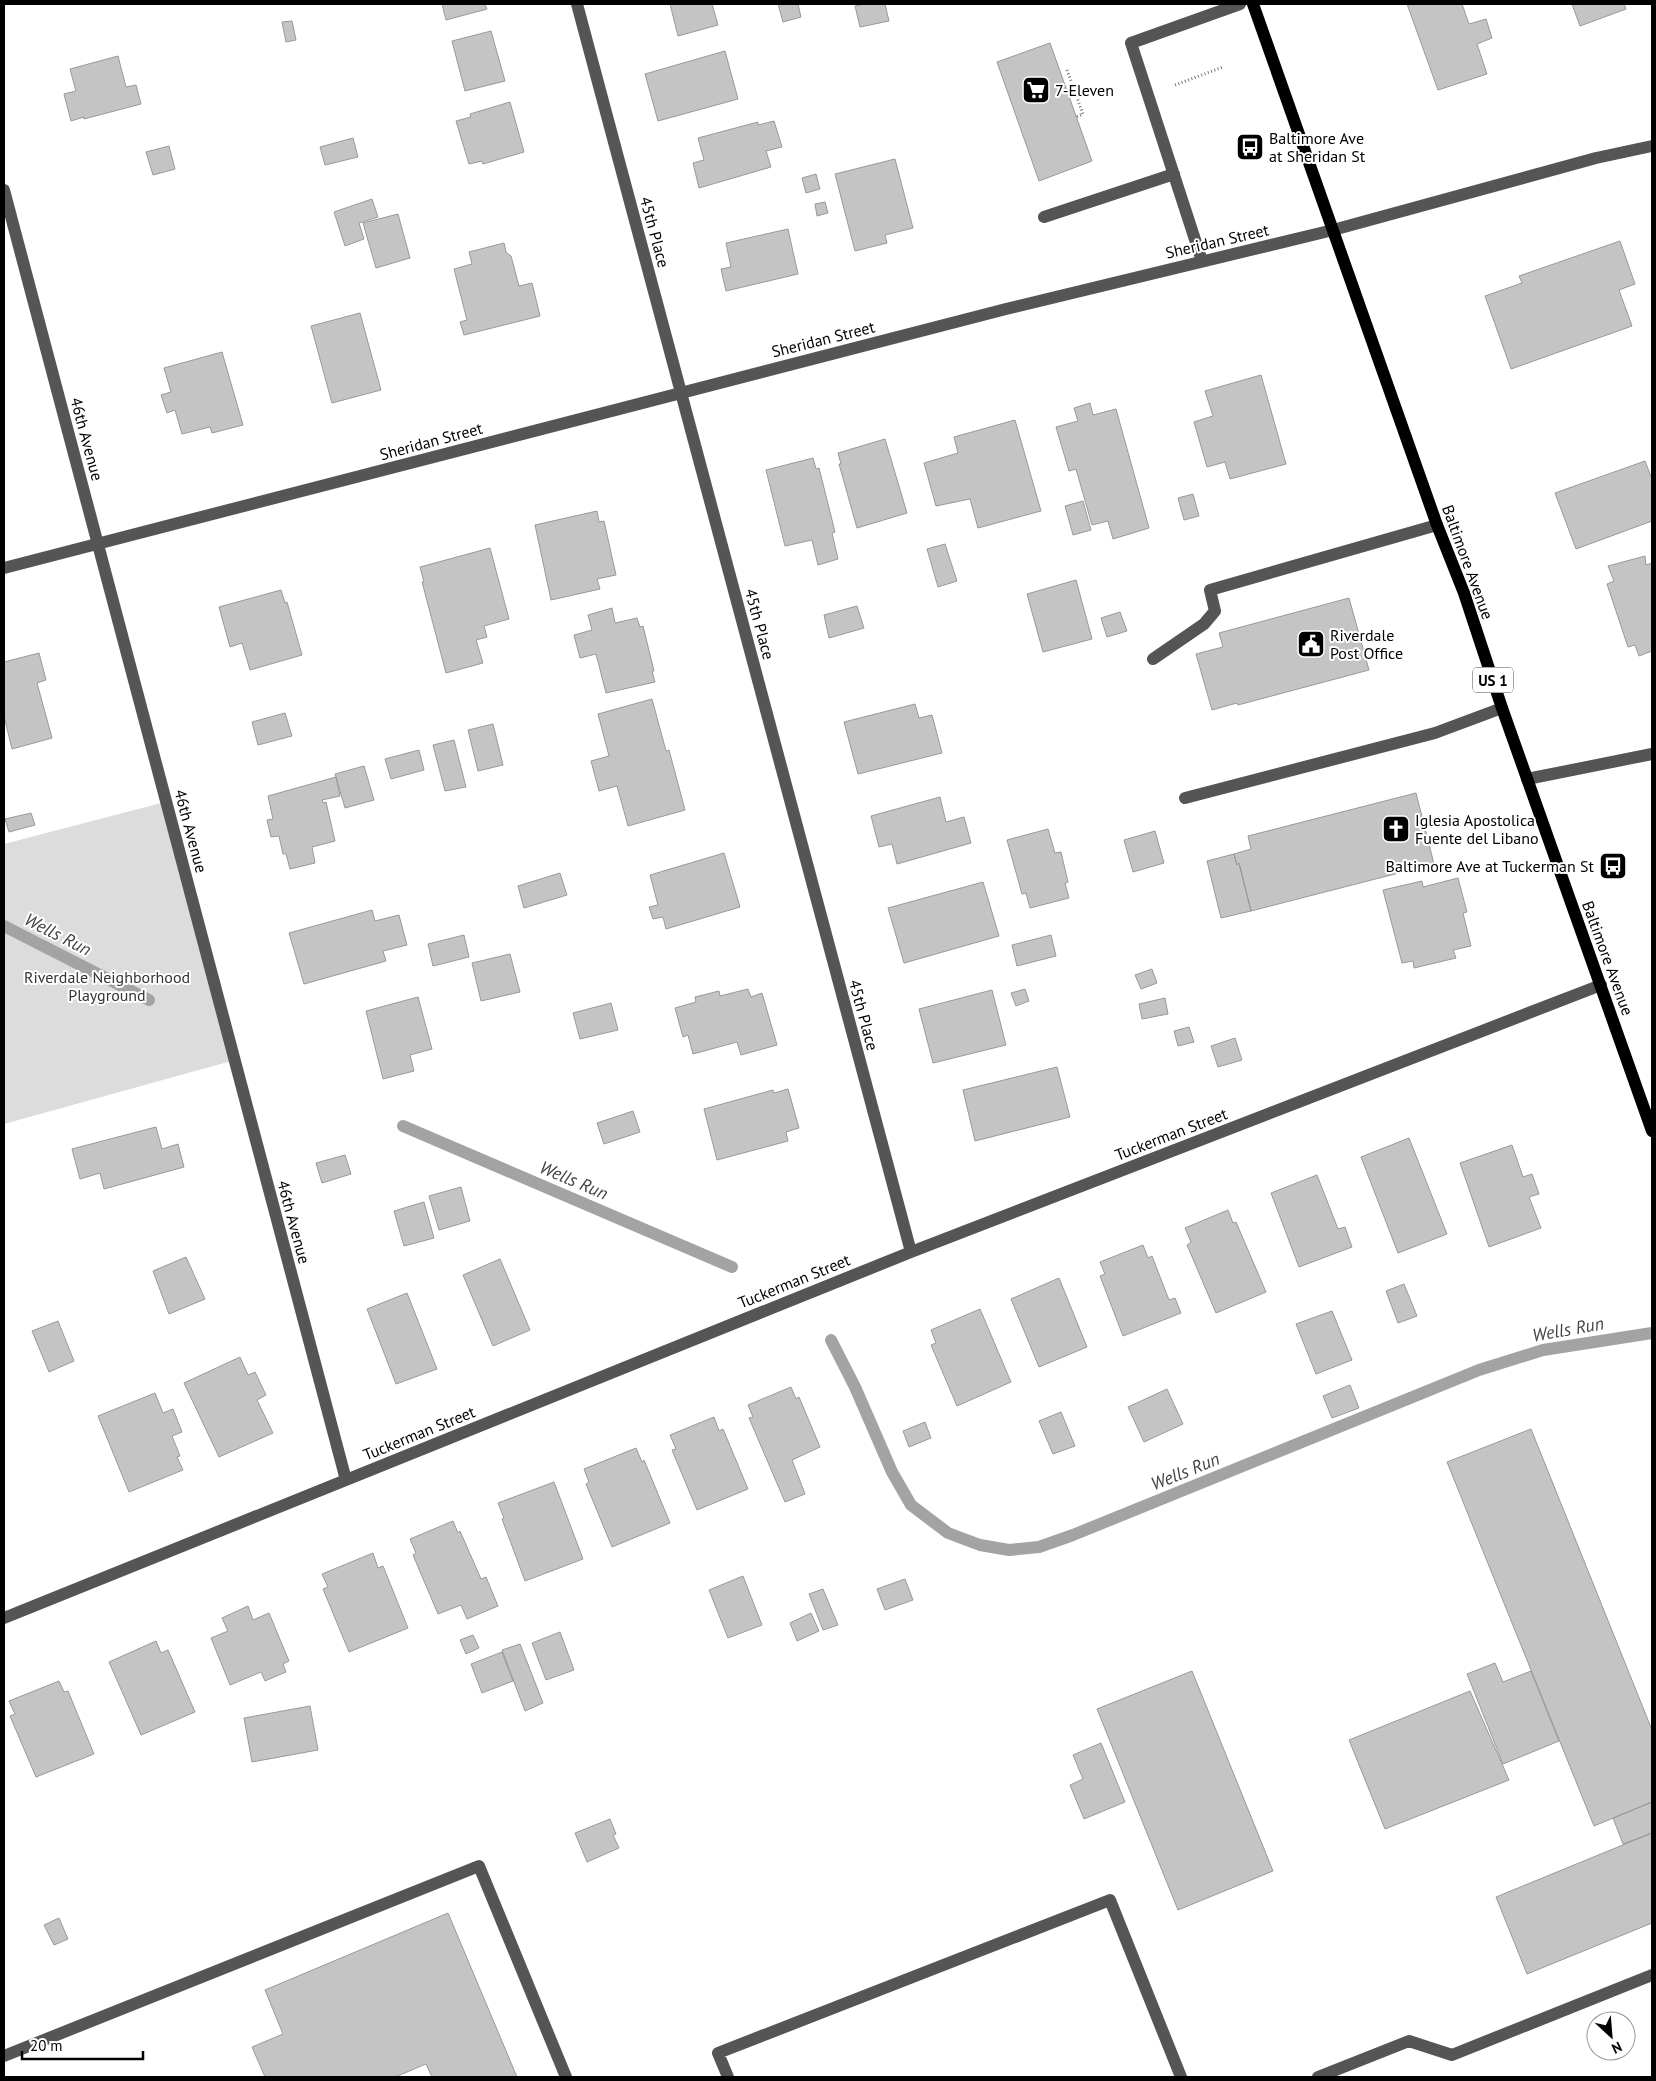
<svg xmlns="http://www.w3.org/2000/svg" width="1656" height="2081" font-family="'PT Sans',sans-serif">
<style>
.green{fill:#dcdcdc}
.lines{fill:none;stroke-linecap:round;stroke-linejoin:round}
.stream{stroke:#a3a3a3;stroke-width:12}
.building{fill:#c4c4c4;stroke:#999}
.path{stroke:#777;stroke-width:3;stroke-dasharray:1 2.5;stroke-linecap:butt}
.minor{stroke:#555;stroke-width:12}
.major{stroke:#000;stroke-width:12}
.labels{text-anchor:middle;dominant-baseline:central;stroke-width:4;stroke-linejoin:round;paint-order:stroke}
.shield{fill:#fff;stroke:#4c4c4c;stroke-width:1}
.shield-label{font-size:15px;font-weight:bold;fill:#000}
.poi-label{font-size:16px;fill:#000;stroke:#fff;text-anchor:start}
.street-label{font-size:16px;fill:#000;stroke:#fff}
.park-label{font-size:16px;fill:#333;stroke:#fff}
.water-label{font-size:18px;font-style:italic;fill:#444;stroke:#fff}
</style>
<rect width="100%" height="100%" fill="#fff"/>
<path class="green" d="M165 802 235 1060 4 1124V844Z"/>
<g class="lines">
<path class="stream" d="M4 926 149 1000
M403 1126 732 1267
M831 1340 855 1387 892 1472 911 1505 948 1533 980 1545 1009 1550 1039 1547 1073 1535 1479 1370 1543 1350 1652 1333"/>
</g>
<path class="building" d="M442 4H485L487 9 446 20Z
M670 4H712L718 25 678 36Z
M778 4H798L801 17 783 22Z
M864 4H885L889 21 860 27 855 6Z
M1407 4H1462L1469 24 1486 19 1492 38 1477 44 1487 74 1438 90Z
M1572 4H1624L1626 9 1580 26Z
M292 21 296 40 286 42 282 22Z
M491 31 505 81 465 91 452 41Z
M1050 43 1092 161 1039 181 997 62Z
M725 51 738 99 658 121 645 74Z
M118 56 126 87 136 85 141 104 84 119V117L71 121 64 94 76 91 70 69Z
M510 102 524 152 483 164 482 161 469 164 456 121 471 117 470 114Z
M774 121 782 147 766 151 771 167 699 188 693 163 704 160 698 138 758 122V125Z
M353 138 358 157 325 165 320 147Z
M169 146 175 169 153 175 146 152Z
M895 159 913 228 885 235 887 243 855 251 835 174Z
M816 174 820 189 806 193 802 178Z
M372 199 378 217 359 223 364 239 345 246 334 212Z
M825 202 828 213 817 216 815 204Z
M398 214 410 258 376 268 363 223Z
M788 229 798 274 726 291 721 269 731 267 726 243Z
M1620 241 1635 284 1619 290 1632 326 1511 369 1485 296 1522 283 1519 276Z
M504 243 506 252 511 256 519 286 532 283 540 316 464 335 460 322 467 320 454 269 472 264 469 252Z
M360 313 381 390 332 403 311 326Z
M222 352 243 425 212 433 210 427 182 434 175 410 167 413 161 395 171 392 164 368Z
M1261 375 1286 464 1230 479 1225 462 1207 467 1194 422 1213 416 1205 391Z
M1090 403 1093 415 1116 409 1149 528 1113 539 1108 521 1092 525 1076 469 1069 471 1056 427 1078 421 1074 408Z
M1015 420 1041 511 978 528 970 499 936 506 924 463 958 453 954 437Z
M885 439 907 513 857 528 839 464H841L838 453Z
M813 458 816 469 819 468 835 532 832 533 838 559 818 565 812 540 785 546 766 470Z
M1645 461 1652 479V521L1576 549 1555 493Z
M1193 494 1199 516 1184 520 1178 498Z
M1083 501 1091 530 1073 535 1065 506Z
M597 511 599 522 604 521 616 575 597 579 600 589 551 600 535 525Z
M945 544 957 581 938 587 927 549Z
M490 548 509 619 484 626 487 637 476 640 483 663 446 673 422 582H424L420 567Z
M1645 556 1646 565 1652 563V651L1639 656 1635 645 1628 647 1607 584 1614 581 1608 566Z
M1076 580 1092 639 1043 652 1027 594Z
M281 590 285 603 287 602 302 655 250 670 242 643 230 647 219 607Z
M1349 598 1369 670 1238 705 1237 703 1212 710 1196 654 1223 647 1219 633Z
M857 606 864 628 829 638 824 615Z
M612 608 615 623 637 618 640 627 643 626 654 671H652L655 682 606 693 596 654 580 658 574 635 592 630 588 615Z
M1120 612 1127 631 1107 637 1101 618Z
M39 653 46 680 37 683 52 738 12 749 4 716V662Z
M652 699 666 751 669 750 685 810 628 826 617 786 599 791 591 761 609 756 598 714Z
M915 704 919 718 932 715 942 753 858 774 844 722Z
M285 713 292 736 258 745 252 722Z
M493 724 503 765 478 771 468 730Z
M454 740 466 787 445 791 433 745Z
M419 750 424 770 391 779 385 759Z
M364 766 374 800 345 808 335 774Z
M336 777 340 796 322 800 323 803 326 802 335 841 312 847 315 863 290 869 286 854H283L279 836 271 837 267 820 273 819 268 796Z
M1416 793 1434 864 1251 911 1239 863 1237 865 1234 854 1251 849 1248 836Z
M940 797 946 822 964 817 971 843 897 864 892 844 879 847 871 816Z
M31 813 35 825 9 832 5 819Z
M1048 829 1055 853 1061 852 1068 882 1065 883 1069 898 1030 908 1026 893 1022 894 1007 840Z
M1155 831 1164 863 1133 872 1124 840Z
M724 853 740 907 666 929 663 917 653 919 649 907 658 905 650 875Z
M1234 854 1237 865 1239 863 1251 911 1221 918 1207 861Z
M560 873 567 895 524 908 518 886Z
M1458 878 1467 912 1463 913 1471 946 1453 950 1456 958 1414 968 1413 961 1402 963 1383 890 1422 881 1423 887Z
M983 882 999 936 904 963 888 908Z
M372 910 375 921 399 915 407 945 383 951 386 961 304 984 289 933Z
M464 935 469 957 433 966 428 944Z
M1051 935 1056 956 1017 966 1012 945Z
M510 954 520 992 481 1001 472 963Z
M1152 969 1157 983 1141 989 1135 975Z
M748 989 751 997 762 993 777 1045 741 1055 737 1042 693 1054 688 1035 683 1037 675 1008 696 1002 695 997 719 991 720 996Z
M1025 989 1029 1001 1016 1006 1011 993Z
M992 990 1006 1045 933 1063 919 1009Z
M418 997 432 1049 410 1055 414 1071 383 1079 366 1011Z
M1165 998 1168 1014 1142 1019 1139 1004Z
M611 1003 618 1030 580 1039 573 1013Z
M1189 1027 1194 1042 1178 1046 1174 1031Z
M1235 1038 1242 1060 1218 1067 1211 1046Z
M1057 1067 1070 1117 975 1141 963 1090Z
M788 1089 799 1128 786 1132 788 1141 717 1160 704 1109 773 1090 774 1093Z
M633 1111 640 1132 604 1144 597 1123Z
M156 1127 162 1149 178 1144 184 1167 104 1189 100 1173 80 1179 72 1149Z
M1409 1138 1447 1234 1398 1253 1361 1157Z
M1512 1145 1523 1177 1532 1174 1539 1194 1529 1197 1541 1228 1489 1247 1460 1163Z
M345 1155 351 1174 322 1183 316 1163Z
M1317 1175 1338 1229 1345 1227 1352 1247 1299 1267 1271 1193Z
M461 1187 470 1221 439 1230 429 1196Z
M424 1202 434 1238 404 1246 394 1211Z
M1228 1210 1233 1223 1236 1222 1266 1292 1216 1313 1187 1245 1191 1242 1185 1228Z
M1143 1245 1148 1258 1152 1256 1169 1300 1175 1298 1181 1313 1123 1336 1100 1276 1105 1274 1100 1262Z
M186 1257 205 1299 169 1314 153 1271Z
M500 1259 530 1330 493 1346 463 1275Z
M1059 1278 1087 1347 1039 1367 1011 1299Z
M1404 1284 1417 1316 1398 1323 1386 1291Z
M407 1293 437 1369 396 1384 367 1309Z
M980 1309 1011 1382 957 1406 931 1345 936 1343 931 1330Z
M1332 1311 1352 1360 1316 1374 1296 1324Z
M58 1321 74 1361 49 1372 32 1331Z
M240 1357 248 1375 255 1372 266 1395 257 1400 273 1433 219 1457 184 1383Z
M1350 1385 1359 1408 1332 1418 1323 1396Z
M791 1387 796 1399 799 1397 820 1447 792 1460 805 1494 785 1502 749 1418 753 1417 748 1405Z
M1167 1389 1183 1424 1144 1442 1128 1407Z
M155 1393 163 1413 173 1409 182 1432 172 1436 180 1456 177 1457 183 1470 129 1492 98 1416Z
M1061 1412 1075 1446 1053 1454 1039 1421Z
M714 1417 719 1431 723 1429 748 1489 697 1510 672 1450 676 1449 670 1435Z
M925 1422 931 1438 909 1447 903 1431Z
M1531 1429 1652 1730V1802L1594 1826 1447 1462Z
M636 1448 642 1462 644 1460 670 1523 612 1547 586 1484 589 1482 584 1469Z
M554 1482 583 1559 525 1581 502 1519 504 1518 498 1503Z
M453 1521 458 1533 460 1531 481 1579 486 1577 498 1606 467 1619 461 1605 438 1614 413 1555 416 1553 410 1539Z
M373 1553 378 1568 383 1566 408 1628 349 1652 323 1589 328 1587 322 1574Z
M743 1576 762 1625 728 1638 709 1590Z
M905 1579 913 1600 885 1610 877 1589Z
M823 1589 838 1625 823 1630 809 1594Z
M248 1606 253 1620 269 1613 289 1661 283 1664 286 1672 265 1681 261 1672 230 1685 211 1638 228 1631 222 1618Z
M811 1613 819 1631 797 1641 790 1623Z
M560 1632 574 1670 546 1680 532 1643Z
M473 1635 479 1648 466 1654 460 1640Z
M156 1641 161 1653 168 1650 195 1712 141 1735 109 1662Z
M520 1644 543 1703 525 1711 502 1650Z
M502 1652 513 1681 482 1693 471 1664Z
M1495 1663 1503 1682 1531 1671 1559 1741 1503 1764 1467 1674Z
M1192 1671 1273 1871 1178 1910 1097 1709Z
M59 1681 64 1692 68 1691 94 1754 36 1777 10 1716 15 1714 9 1701Z
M1470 1691 1509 1780 1385 1829 1349 1740Z
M310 1706 318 1750 252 1762 244 1718Z
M1101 1743 1125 1802 1084 1819 1070 1785 1083 1779 1073 1755Z
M1652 1802V1833L1623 1844 1613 1818Z
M610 1819 616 1834 613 1835 619 1848 587 1862 575 1833Z
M1652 1833V1923L1527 1974 1496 1897Z
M448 1913 517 2077H432L426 2064 395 2077H265L252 2047 283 2034 265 1990Z
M59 1918 68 1939 54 1945 44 1925Z"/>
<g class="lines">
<path class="path" d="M1067 70 1083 114 1076 117
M1175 85 1223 67"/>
<path class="minor" d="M577 4 911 1252
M4 190 346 1480
M1044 217 1174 174
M1202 261 1131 43 1240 4
M4 568 1006 309 1333 230 1596 158 1652 146
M1153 659 1204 624 1215 611 1210 590 1437 525
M1527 779 1652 754
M1185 798 1435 733 1502 708
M4 1618 911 1252 1601 985
M4 2056 479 1866 566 2077
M728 2077 718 2053 1110 1900 1181 2077
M1318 2077 1409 2041 1452 2055 1652 1975"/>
<path class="major" d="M1253 4 1437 525 1464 593 1502 708 1652 1131"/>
</g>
<defs>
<g id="supermarket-square" transform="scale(1.4375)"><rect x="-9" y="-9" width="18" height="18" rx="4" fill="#000" stroke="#fff"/><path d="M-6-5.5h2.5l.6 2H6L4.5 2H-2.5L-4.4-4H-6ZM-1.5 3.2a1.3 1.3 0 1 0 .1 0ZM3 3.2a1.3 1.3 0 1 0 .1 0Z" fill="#fff"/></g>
<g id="bus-square" transform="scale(1.4375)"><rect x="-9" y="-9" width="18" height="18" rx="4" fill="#000" stroke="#fff"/><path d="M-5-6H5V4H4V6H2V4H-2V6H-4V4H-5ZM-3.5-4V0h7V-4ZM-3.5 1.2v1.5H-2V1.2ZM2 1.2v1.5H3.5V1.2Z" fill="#fff"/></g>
<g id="civic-square" transform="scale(1.4375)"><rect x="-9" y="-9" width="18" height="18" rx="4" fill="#000" stroke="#fff"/><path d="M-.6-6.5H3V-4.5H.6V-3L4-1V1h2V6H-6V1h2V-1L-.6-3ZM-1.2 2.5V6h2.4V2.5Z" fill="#fff"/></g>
<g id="church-square" transform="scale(1.4375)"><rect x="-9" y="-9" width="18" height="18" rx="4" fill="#000" stroke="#fff"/><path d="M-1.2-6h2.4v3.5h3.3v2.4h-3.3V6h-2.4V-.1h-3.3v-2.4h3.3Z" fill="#fff"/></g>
</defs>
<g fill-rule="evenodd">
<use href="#supermarket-square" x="1036" y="90"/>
<use href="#bus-square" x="1250" y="147"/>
<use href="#civic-square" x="1311" y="644"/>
<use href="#church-square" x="1396" y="829"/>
<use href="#bus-square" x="1613" y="866"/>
</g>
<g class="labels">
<rect class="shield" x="1473" y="667.5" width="40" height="25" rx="4"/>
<g class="shield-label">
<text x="1493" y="680">US 1</text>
</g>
<g class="poi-label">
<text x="1055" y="90">7-Eleven</text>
<text x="1269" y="138">Baltimore Ave<tspan x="1269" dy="18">at Sheridan St</tspan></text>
<text x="1330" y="635">Riverdale<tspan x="1330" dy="18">Post Office</tspan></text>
<text x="1415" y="820">Iglesia Apostolica<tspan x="1415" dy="18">Fuente del Libano</tspan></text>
<text x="1594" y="866" text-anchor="end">Baltimore Ave at Tuckerman St</text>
</g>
<g class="street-label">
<text transform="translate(655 232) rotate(75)">45th Place</text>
<text transform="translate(1217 241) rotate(-13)">Sheridan Street</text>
<text transform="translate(823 339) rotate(-14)">Sheridan Street</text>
<text transform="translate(87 439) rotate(75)">46th Avenue</text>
<text transform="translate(431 441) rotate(-15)">Sheridan Street</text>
<text transform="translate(1468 562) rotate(70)">Baltimore Avenue</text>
<text transform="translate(760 624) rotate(75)">45th Place</text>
<text transform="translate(191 831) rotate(75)">46th Avenue</text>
<text transform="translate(1608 958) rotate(70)">Baltimore Avenue</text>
<text transform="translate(864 1015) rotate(75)">45th Place</text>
<text transform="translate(1171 1134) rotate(-21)">Tuckerman Street</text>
<text transform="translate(294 1222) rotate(75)">46th Avenue</text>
<text transform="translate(794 1281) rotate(-22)">Tuckerman Street</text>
<text transform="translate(419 1433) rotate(-22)">Tuckerman Street</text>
</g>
<g class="park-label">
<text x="107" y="977">Riverdale Neighborhood<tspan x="107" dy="18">Playground</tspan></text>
</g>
<g class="water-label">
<text transform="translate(58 934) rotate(27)">Wells Run</text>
<text transform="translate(574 1180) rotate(23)">Wells Run</text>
<text transform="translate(1568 1329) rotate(-10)">Wells Run</text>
<text transform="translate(1185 1471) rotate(-22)">Wells Run</text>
</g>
</g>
<rect width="1656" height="2081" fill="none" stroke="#000000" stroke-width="10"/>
<g transform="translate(1611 2036) rotate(154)"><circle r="24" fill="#ffffff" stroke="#999999"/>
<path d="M0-4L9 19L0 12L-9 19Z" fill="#000000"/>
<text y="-8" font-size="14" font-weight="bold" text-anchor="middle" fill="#000000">N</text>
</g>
<path d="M22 2051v8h121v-8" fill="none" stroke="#000000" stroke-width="2.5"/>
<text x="30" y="2051" font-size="15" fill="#000000" stroke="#ffffff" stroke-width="4" paint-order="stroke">20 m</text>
</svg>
